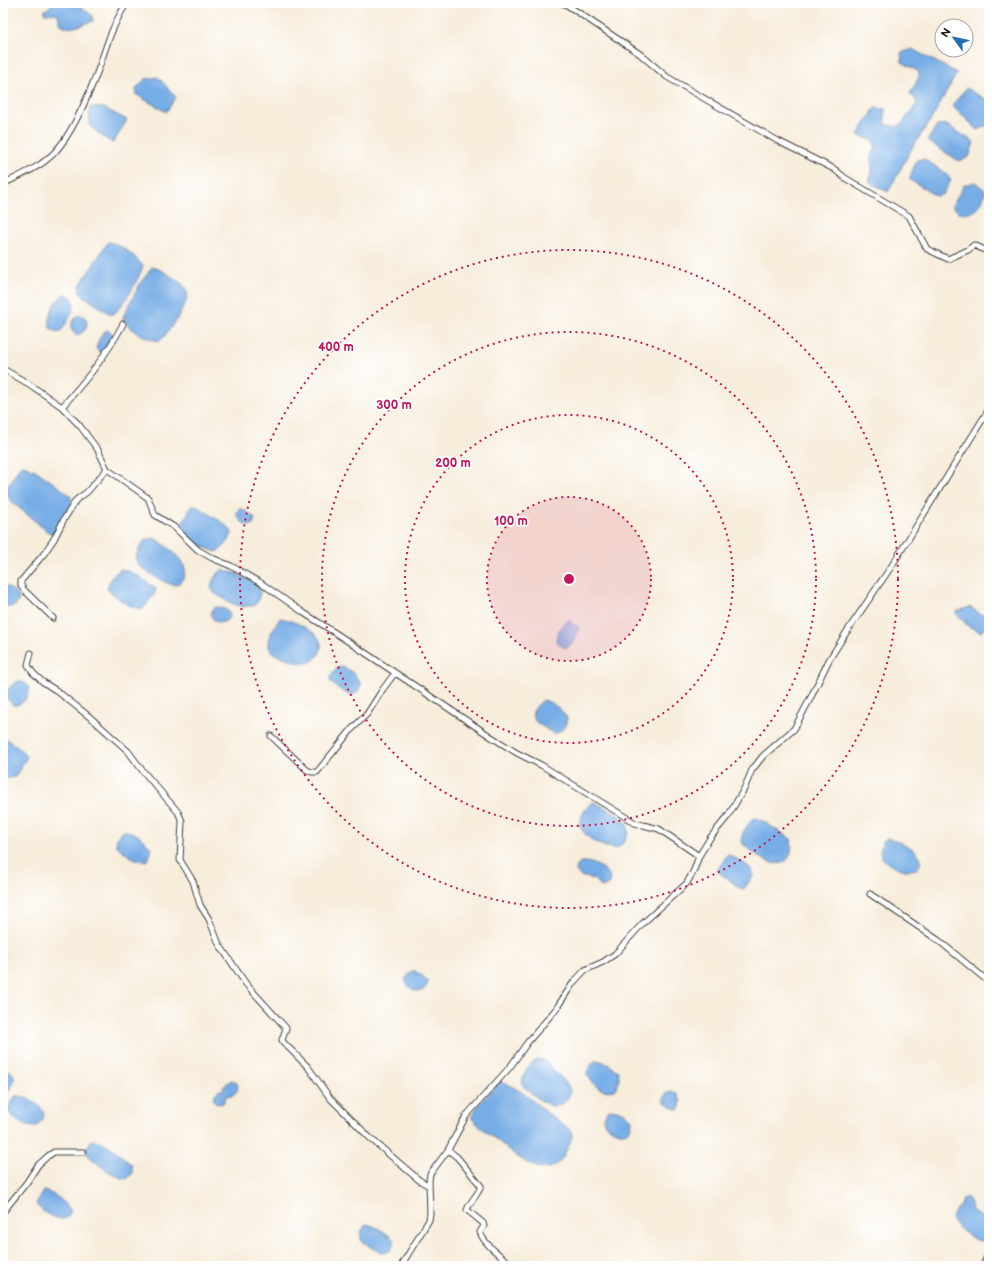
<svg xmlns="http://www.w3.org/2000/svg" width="992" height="1269" font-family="'Balsamiq Sans',sans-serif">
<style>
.water{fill:#77ade6;stroke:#4a6481}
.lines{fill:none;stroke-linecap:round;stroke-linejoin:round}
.street-casing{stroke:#3d3b39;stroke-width:7}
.street{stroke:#fff;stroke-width:5}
.ring{fill:none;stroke:#c2185b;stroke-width:2;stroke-dasharray:2 4}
.centre{fill:#c2185b;stroke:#fff;stroke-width:2}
.ring-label{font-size:12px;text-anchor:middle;font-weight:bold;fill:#c2185b;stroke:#fff;stroke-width:3.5;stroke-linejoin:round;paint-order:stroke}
</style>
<rect width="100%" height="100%" fill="#fff"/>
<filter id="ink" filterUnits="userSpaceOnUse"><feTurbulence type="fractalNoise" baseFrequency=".025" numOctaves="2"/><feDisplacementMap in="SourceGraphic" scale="8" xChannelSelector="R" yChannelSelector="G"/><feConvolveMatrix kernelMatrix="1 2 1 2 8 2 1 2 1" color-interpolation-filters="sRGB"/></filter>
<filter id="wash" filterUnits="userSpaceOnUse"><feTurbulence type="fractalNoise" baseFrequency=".012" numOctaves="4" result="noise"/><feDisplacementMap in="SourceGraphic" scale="16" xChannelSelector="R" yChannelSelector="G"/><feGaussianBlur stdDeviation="0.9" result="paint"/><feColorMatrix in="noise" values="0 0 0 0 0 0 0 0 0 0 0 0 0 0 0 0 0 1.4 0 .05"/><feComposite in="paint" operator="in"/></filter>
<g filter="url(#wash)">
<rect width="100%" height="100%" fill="#f7eddb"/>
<path class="water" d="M52 3H76L93 16V21C85 23 75 29 67 27 65 27 61 24 59 22V18L57 13 44 14 45 10 49 8Z
M912 49 957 73 932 118 912 148 888 192 869 182 872 172 871 156 876 148 874 141 858 135 875 108 885 109V124L897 127 904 121 917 104 915 98 910 94 919 77V72L902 62 901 53Z
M158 77 176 97 166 112 137 95 136 89 145 79Z
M966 88 989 101V124L978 130 952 106Z
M90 107 104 108 127 120 113 143 103 137 89 125Z
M945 124 974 142 969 157 959 161 927 141 937 126Z
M924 159 945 173 951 180 943 194 936 196 909 179 917 160Z
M975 182 985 190C985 199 978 211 969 213 965 213 962 213 959 213L952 206 964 185Z
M108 242C121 244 134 255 143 266 138 281 126 302 114 314H110L82 295 79 291 80 285Z
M152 267C159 268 166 273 172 277 177 280 186 285 187 292 190 303 168 333 160 341 148 340 127 329 123 317L138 287Z
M64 294C85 296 67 324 60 332L55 331 50 328C48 315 53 303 64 294Z
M78 315C92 315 88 334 76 335 68 329 71 322 78 315Z
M107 330 113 334C113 340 107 349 102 353L98 351 96 348C98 341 101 333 107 330Z
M24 465 37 471 70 495 72 504 54 534 48 532 12 502 7 495V488L20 466Z
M195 505 225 524 232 532C230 541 225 547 217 552 204 548 185 540 180 527 183 520 188 516 190 508Z
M240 508 247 512 255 518 253 524 249 526C242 523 232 516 240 508Z
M154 538C163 543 184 559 185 569 186 576 182 581 176 585 161 583 150 573 137 564 135 555 139 549 144 541Z
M121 569C131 570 148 582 156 589L154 595 143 609C131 609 115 597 107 588L112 576Z
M223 570C236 572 247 578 258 585L260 594 257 603 253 606H248L242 607 231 603 214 593 211 587C213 579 215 574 223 570Z
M3 584 15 592 19 597C18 607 12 608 3 606Z
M215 607C221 607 227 609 230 614 226 631 202 619 215 607Z
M970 607 980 614 989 617V623L981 632 969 627 955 612Z
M280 618C292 620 307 627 316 635 326 643 320 661 307 663 301 664 295 661 289 659 284 657 276 656 272 652 263 642 275 626 280 618Z
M568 620 579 628C579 636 572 643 567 648 548 643 558 630 568 620Z
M338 667C349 667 356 675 361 684 355 705 342 690 331 683L330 677Z
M19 681 25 683 30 688C28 698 24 703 14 706L5 696C6 690 13 683 19 681Z
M543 700C553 702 562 710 567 718 565 728 564 730 554 734 549 731 545 728 540 725 527 716 533 709 543 700Z
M3 736 21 750 27 757 15 777 3 779Z
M594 802 615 813 626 822 629 832 625 841 618 848C602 849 585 839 579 824 583 814 584 807 594 802Z
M757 818 766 823 791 839C792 847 792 854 787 860 773 872 751 851 741 842 742 831 746 828 752 819Z
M124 831C136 831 146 840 152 850L148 860C137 864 124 852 116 845 116 838 118 835 124 831Z
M888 838C898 840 926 852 920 864 918 870 913 870 907 870 896 869 876 861 881 847 882 843 883 840 888 838Z
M727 855H729C738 860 751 865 754 875L744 889H741L717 871Z
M580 862C592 861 604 867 610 877L609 883 606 887 600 886C593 876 590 879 580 876L576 872 577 866Z
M413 970 420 974 428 981C426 997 408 992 405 979Z
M542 1059C549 1064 552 1069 558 1074 566 1083 577 1091 564 1102 561 1105 556 1106 552 1106 542 1103 532 1094 524 1087L522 1083C524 1071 529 1061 542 1059Z
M596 1060C605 1061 612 1067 618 1071 620 1079 619 1084 614 1090 604 1093 595 1087 590 1079 588 1076 587 1077 587 1073 588 1068 593 1063 596 1060Z
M9 1070C21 1078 9 1090 3 1098V1075Z
M231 1080 237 1083C239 1088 237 1093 231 1096L227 1095 223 1103 220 1104 216 1103 213 1099 215 1094 220 1090H224L223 1087Z
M499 1082C517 1083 544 1112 559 1122 563 1125 568 1128 572 1131 573 1139 569 1145 565 1153 549 1187 516 1156 498 1141 489 1134 480 1127 472 1119V1115L479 1104Z
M671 1091 677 1094 681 1101 680 1107 678 1110 672 1107 663 1101 666 1094Z
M16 1096C27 1096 39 1103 44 1112L43 1119 36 1127C23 1127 16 1121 8 1111L10 1104Z
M609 1109C615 1109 628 1112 631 1119 634 1124 629 1133 623 1133 620 1132 616 1131 614 1130 608 1127 605 1125 603 1119Z
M92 1140C109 1141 120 1155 132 1165V1174L127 1179C113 1177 96 1163 86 1153L87 1147Z
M43 1191C53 1192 66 1202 71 1211L67 1218C57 1222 41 1212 36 1204Z
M965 1197 969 1199 971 1204 972 1211 989 1222V1237C986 1239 984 1242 981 1241 973 1241 957 1227 952 1221 952 1214 956 1209 961 1206L963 1199Z
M366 1224C376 1226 387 1233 394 1240 391 1264 372 1248 361 1240V1232Z"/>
</g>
<g filter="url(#ink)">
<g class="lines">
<g class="street-casing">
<path id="street" d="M562 3 567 5 640 54 667 77 778 141 834 169 845 178 909 216 927 249 948 259 968 250 974 245 989 252
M3 184C21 175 41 167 55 152 75 130 90 92 100 65 107 43 114 22 127 3
M3 369 29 384 62 407 80 426 98 450 107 469 148 498 155 515 174 527 198 550 212 558 231 566 261 583 304 613 340 636 490 736 517 753 541 765 635 823 659 829 699 856
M62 407C85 381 107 355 123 324
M53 618 24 590 21 586V581L43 555 54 539 63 521 76 500 87 492 107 469
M31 653 28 665 33 673 43 682 57 691 91 718 128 751 142 770 178 812 182 821 180 860 193 881 200 905 209 919 219 944 246 984 286 1028 282 1040 283 1042 308 1067 330 1098 370 1138 419 1180 429 1186
M271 736 307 770 312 772H317L352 729 367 714 383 689 395 673
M870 894 938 940 989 982
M448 1150 457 1157 481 1186C478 1195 470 1201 467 1210L483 1223 484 1226 480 1232C484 1245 503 1257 513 1266
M3 1212 27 1182 38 1165 48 1156 54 1152H83
M401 1266 429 1220 430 1213 429 1181 430 1174 448 1150 466 1116 510 1067 527 1043 556 1009 573 983 585 970 603 962 615 954 642 924 687 883 694 870 699 856 710 838 728 816 744 789 752 770 763 756 794 729 809 701 829 660 846 633 891 567 989 409
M983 1266 989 1252"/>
</g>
<use href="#street" class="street"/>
</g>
</g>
<circle cx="569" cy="579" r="82" fill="#c2185b" fill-opacity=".12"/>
<g class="ring">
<circle cx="569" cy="579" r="82"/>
<circle cx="569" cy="579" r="164"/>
<circle cx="569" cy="579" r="247"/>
<circle cx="569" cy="579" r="329"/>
</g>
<circle cx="569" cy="579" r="6" class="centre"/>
<g class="ring-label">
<text x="336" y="351">400 m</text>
<text x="394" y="409">300 m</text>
<text x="453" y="467">200 m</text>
<text x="511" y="525">100 m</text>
</g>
<rect width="992" height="1269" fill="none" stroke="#fff" stroke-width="16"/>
<g transform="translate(954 38) rotate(303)"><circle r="19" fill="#ffffff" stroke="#a4a4a4"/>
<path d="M0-3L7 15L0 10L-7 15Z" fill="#1f6fb2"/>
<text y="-6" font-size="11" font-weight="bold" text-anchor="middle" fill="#1c1c1c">N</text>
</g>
</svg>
